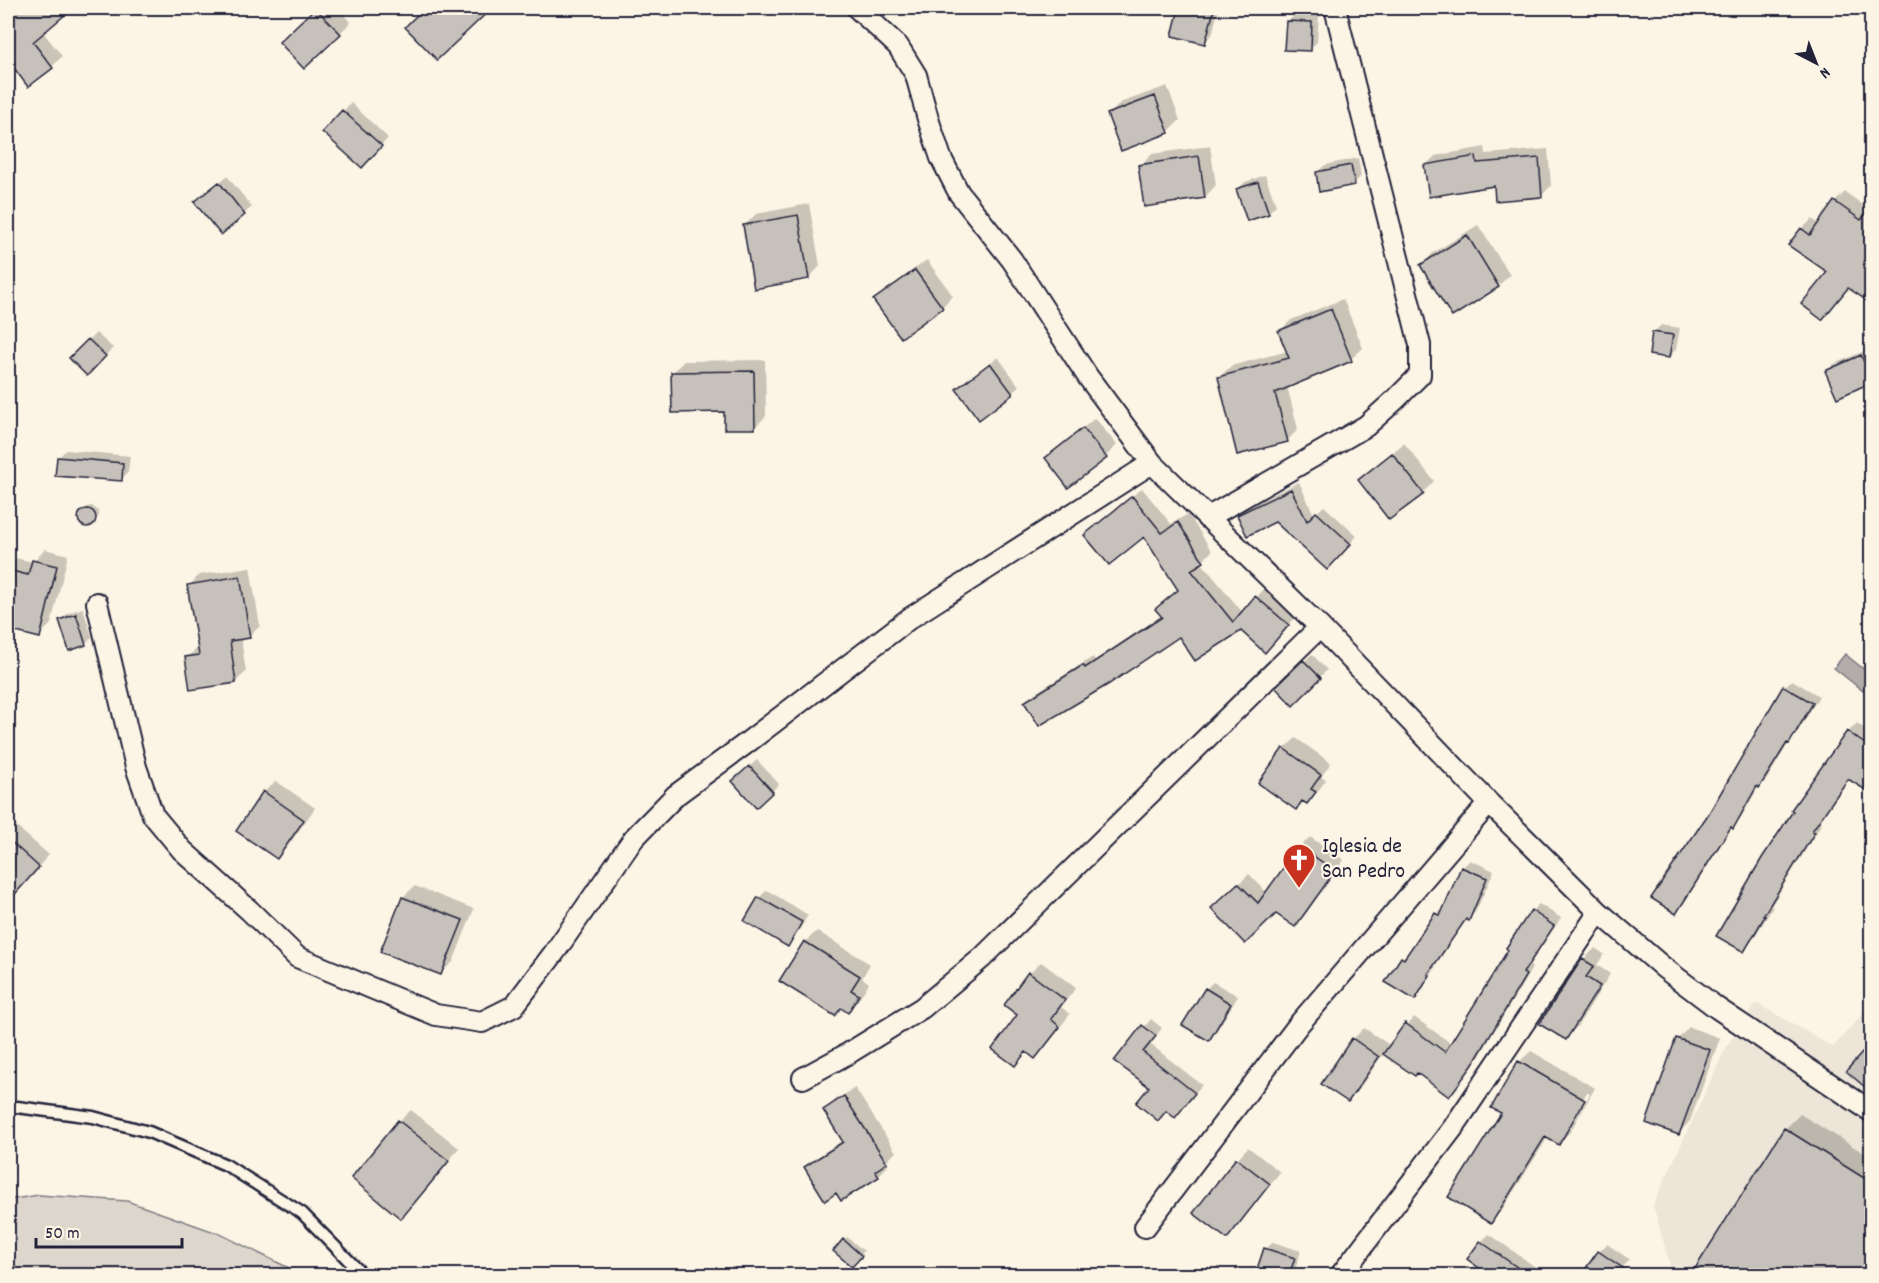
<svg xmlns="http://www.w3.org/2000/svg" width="1879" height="1283" font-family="Dekko,sans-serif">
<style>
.built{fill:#ece5d8}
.green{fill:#dcd6cc;stroke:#7f7c84;stroke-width:1.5}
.water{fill:#b2adab;stroke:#78757e;stroke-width:1.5}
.shadow{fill:#0003;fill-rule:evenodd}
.building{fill:#c6c1bb;stroke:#22223b;stroke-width:1.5}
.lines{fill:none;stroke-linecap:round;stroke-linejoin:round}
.lane-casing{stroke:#22223b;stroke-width:15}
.street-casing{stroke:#22223b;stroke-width:24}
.lane{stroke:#fcf5e5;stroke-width:10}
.street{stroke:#fcf5e5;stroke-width:20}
.labels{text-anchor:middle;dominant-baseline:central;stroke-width:4.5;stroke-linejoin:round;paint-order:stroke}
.poi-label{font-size:22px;fill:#22223b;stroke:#fcf5e5;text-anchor:start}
</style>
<rect width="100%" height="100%" fill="#fcf5e5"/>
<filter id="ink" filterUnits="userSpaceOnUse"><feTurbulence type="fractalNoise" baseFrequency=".0167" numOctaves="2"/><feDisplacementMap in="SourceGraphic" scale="12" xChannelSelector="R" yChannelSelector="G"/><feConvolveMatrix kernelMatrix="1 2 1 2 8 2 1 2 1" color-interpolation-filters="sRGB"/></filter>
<g filter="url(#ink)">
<path class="built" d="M1756 1003 1833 1047 1871 1005V1275H1673L1653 1205 1726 1048Z"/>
<path class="green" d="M39 1195 127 1201 220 1234 303 1275H8V1200Z"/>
<path class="water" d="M1845 654 1871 675V681L1863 691 1834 668Z"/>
<path class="shadow" d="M8 8H71L43 32 62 56 52 67 17 70 8 78Z
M316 8H337L351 22 340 33 281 42Z
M426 8H490L437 58 407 27Z
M1181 8H1219L1212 35 1204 42 1174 34Z
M1295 15H1319L1317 42 1310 49 1287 22Z
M1167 86 1180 120 1168 132 1109 115 1120 103Z
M351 103 388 138 370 158 324 131Z
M1210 146 1216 185 1205 197 1140 166 1151 154Z
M1485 147 1486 154 1548 149 1551 186 1541 196 1426 165 1435 156Z
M1358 158 1361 176 1354 184 1317 172 1325 165Z
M1265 175 1276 205 1268 213 1238 189 1245 182Z
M227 176 252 207 221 233 196 202Z
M1845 192 1870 210 1849 287 1822 318 1829 271 1802 229 1812 219 1819 224 1835 202Z
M809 204 820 266 809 278 744 226 756 214Z
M1478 225 1510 275 1498 286 1422 265 1433 253Z
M927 260 953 296 942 307 875 300 887 289Z
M1343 299 1363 348 1351 359 1287 386 1298 429 1287 441 1219 377 1231 366 1288 351 1280 331 1291 320Z
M1661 325 1680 328 1676 349 1669 357 1653 333Z
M96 333 113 348 87 374 71 358Z
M1869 349 1872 355V381L1837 396 1827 372 1834 364Z
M998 357 1019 386 1012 393 958 389Z
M765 360 766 416 754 428 673 372 684 361Z
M1872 417V436L1864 425Z
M1095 418 1117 445 1106 456 1047 458Z
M1404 443 1434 481 1423 493 1360 480Z
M66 450 130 456 128 472 121 480 58 458Z
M1299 482 1314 515 1324 506 1357 536 1334 561 1275 521 1239 516 1246 508Z
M1142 488 1171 524 1188 514 1212 551 1201 562 1243 613 1265 588 1297 615 1275 642 1241 629 1180 635 1026 702 1035 693 1093 657 1095 660 1162 615 1157 609 1179 589 1144 535H1086Z
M92 506 98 511 99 516 89 526H84L79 518 87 507Z
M45 549 68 555 51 624 39 636 8 629V566L15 558 33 562Z
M250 567 260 626 249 636 241 638 246 672 235 682 187 657 199 647 189 586 199 575Z
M83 608 92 637 85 644 61 620 68 613Z
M1312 654 1327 670 1293 704 1278 687Z
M1792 680 1819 696 1796 735 1789 742 1767 779 1759 786 1740 819 1732 826 1683 905 1675 912 1711 814 1784 687Z
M1857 723 1872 734V747L1849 731Z
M1296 738 1331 763 1321 777 1326 780 1318 791 1307 802 1303 800 1296 808 1284 749Z
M1872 751 1850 778 1820 821 1822 823 1771 906 1773 907 1752 941 1744 950 1718 935Z
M757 760 779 784 772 791 741 774Z
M276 781 315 808 288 846 277 857 264 792Z
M16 826 49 855 8 900V834Z
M1310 837 1344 860 1305 915 1295 925 1276 912 1213 909 1249 874 1267 893 1300 847Z
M1470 860 1494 871 1476 911 1469 919 1467 918 1434 966 1436 967 1422 990 1415 998 1402 958 1409 951H1411L1437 914 1445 907 1462 868Z
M415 886 474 909 453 962 441 973 403 897Z
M767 890 808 915 795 937 787 945 746 920 759 898Z
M1539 904 1561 918 1529 965 1532 968 1479 1057 1456 1088 1449 1095 1418 1071 1414 1074 1384 1053 1359 1089 1348 1100 1353 1039 1364 1028 1391 1046 1414 1017 1452 1044 1532 911Z
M817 931 870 964 862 978 869 983 859 999 848 1011 842 1007 835 1014 805 942Z
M1872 933V949L1864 944Z
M1595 948 1604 954 1597 965 1610 974 1577 1027 1565 1038 1541 1023 1583 960Z
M1872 949V958L1867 955Z
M1041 962 1076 988 1061 1007 1070 1014 1046 1046 1035 1057 1027 1051 1015 1064 1019 1015 1030 973Z
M1213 982 1238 996 1216 1032 1209 1039 1206 989Z
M1151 1019 1162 1028 1150 1044 1202 1085 1175 1116 1151 1087 1116 1061Z
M1689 1027 1720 1038 1690 1121 1679 1133 1678 1039Z
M1531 1051 1595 1088 1570 1132 1559 1143 1548 1137 1502 1210 1491 1222 1503 1113 1519 1062ZM1587 1092 1590 1094 1568 1132H1565Z
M855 1088 896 1152 885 1162 888 1166 878 1176 837 1191 806 1168 816 1158 843 1140 825 1110 835 1100Z
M411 1110 459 1148 401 1217 399 1121Z
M1800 1114 1872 1158V1276H1693L1785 1129Z
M1248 1147 1280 1172 1238 1226 1227 1237 1237 1159Z
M1489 1234 1548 1276H1468L1480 1267 1481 1242Z
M847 1237 864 1251 852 1265 835 1250Z
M1273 1242 1301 1251 1293 1276H1257L1266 1249Z
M1607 1244 1629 1259 1623 1267 1643 1276H1584L1599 1252Z"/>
<path class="building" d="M8 8H73L33 42 53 68 28 87 8 60Z
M315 8 341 34 304 69 279 42Z
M424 8H492L437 60 405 27Z
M1179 8H1204L1214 10 1205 44 1172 36Z
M1286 21 1312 22 1311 51 1284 50Z
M1155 96 1169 133 1121 151 1107 114Z
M342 110 382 146 362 168 322 132Z
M1199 156 1205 198 1144 207 1138 165Z
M1476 156 1477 163 1539 158 1542 197 1495 201 1494 186 1429 197 1424 165Z
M1351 165 1355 185 1319 192 1316 172Z
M219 182 245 215 221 235 194 202Z
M1258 182 1269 214 1247 221 1236 189Z
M1834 201 1861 220 1872 205V304L1848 288 1822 320 1801 304 1827 272 1788 245 1801 228 1810 235Z
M798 215 809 279 754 289 743 225Z
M1467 235 1499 287 1452 317 1420 265Z
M915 270 943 308 901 338 873 300Z
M1331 309 1352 361 1275 393 1288 442 1237 455 1218 377 1289 358 1278 331Z
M1652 332 1673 335 1669 358 1649 355Z
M88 339 106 356 87 376 69 358Z
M1861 355 1872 382 1837 398 1825 371Z
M990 363 1013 394 979 420 956 389Z
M754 371 755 429H724V412L672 413 671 372Z
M1083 428 1107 458 1068 488 1045 458Z
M1392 453 1424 494 1389 520 1358 480Z
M57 457 123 463 122 481 55 476Z
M1291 489 1307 521 1316 512 1351 544 1327 570 1275 522 1247 536 1237 515Z
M1132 496 1162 533 1178 522 1204 562 1191 570 1233 622 1255 596 1289 625 1265 653 1241 631 1195 661 1179 637 1109 684 1039 726 1024 702 1083 665 1085 668 1162 617 1155 609 1178 590 1144 537 1109 565 1084 535Z
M78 518a9 9 0 1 1 18 0a9 9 0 1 1-18 0Z
M32 560 57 566 40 638 8 630V570L28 575Z
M240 576 250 638 230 641 236 683 190 690 185 657 199 655 187 585Z
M76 614 86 645 69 651 59 620Z
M1303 660 1321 678 1293 706 1275 687Z
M1783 686 1813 703 1789 744 1787 743 1759 788 1757 786 1733 829 1731 827 1676 914 1651 898 1709 813Z
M1847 731 1872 749V794L1848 779 1812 831 1815 832 1763 916H1765L1744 952 1716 936 1762 858 1793 811 1791 810Z
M1283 748 1321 775 1311 789 1316 792 1307 804 1302 801 1296 810 1258 783Z
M749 766 773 792 756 808 732 781Z
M263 791 304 820 277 859 236 831Z
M8 839 39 867 8 902Z
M1299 846 1335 871 1295 927 1276 914 1245 944 1211 908 1238 883 1258 903Z
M1461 867 1487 878 1469 921 1466 919 1428 974 1430 975 1415 1000 1385 982 1401 957 1404 959 1435 913 1440 916Z
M402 897 463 920 441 975 380 952Z
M758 897 802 922 788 947 744 921Z
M1531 910 1554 926 1523 973 1526 975 1472 1066 1449 1097 1417 1073 1415 1076 1383 1054 1405 1023 1445 1052 1508 950 1506 948Z
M804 941 860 976 851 990 859 995 848 1013 841 1008 835 1016 779 981Z
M1582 959 1594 966 1586 977 1600 986 1566 1040 1539 1024Z
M1028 972 1065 1000 1051 1019 1060 1027 1035 1059 1026 1052 1015 1066 992 1049 1017 1015 1004 1005Z
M1205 988 1231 1004 1209 1041 1182 1025Z
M1142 1025 1156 1036 1143 1052 1195 1093 1175 1118 1166 1111 1158 1121 1136 1103 1149 1087 1114 1061Z
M1352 1038 1379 1057 1348 1102 1321 1084Z
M1676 1038 1710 1050 1679 1135 1646 1123Z
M1872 1042V1093L1846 1071Z
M1518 1061 1585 1100 1559 1145 1545 1137 1491 1224 1448 1197 1501 1113 1491 1108Z
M844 1096 887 1163 875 1171 879 1177 841 1201 836 1193 825 1201 804 1167 843 1142 823 1110Z
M398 1120 449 1161 401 1219 351 1178Z
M1784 1128 1872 1183V1275H1691Z
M1236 1158 1270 1184 1227 1239 1193 1213Z
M843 1239 862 1256 852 1267 833 1251Z
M1480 1241 1528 1275H1469L1479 1268 1467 1259Z
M1264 1248 1295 1258 1289 1275H1255Z
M1598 1251 1633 1275H1581Z"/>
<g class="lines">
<g class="lane-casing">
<path id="lane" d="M8 1109 17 1107 93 1117 149 1132 226 1165 302 1213 364 1276"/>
</g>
<g class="street-casing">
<path id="street" d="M857 8 898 46 916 75 928 119 941 158 959 193 1012 260 1088 377 1152 463 1320 627 1489 803 1599 912 1664 968 1717 1008 1872 1112
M1207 518 1366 426 1396 399 1420 375V345L1335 8
M97 603 136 767 153 815 182 850 249 910 297 957 436 1015 482 1022 514 1006 554 953 634 838 676 795 744 745 910 618 1152 463
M803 1078 849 1053 922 1008 982 958 1320 627
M1145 1227 1299 1024 1489 803
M1340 1276 1453 1128 1599 912"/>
</g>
<use href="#lane" class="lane"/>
<use href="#street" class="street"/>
</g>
</g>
<defs>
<g id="church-pin" transform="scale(1.725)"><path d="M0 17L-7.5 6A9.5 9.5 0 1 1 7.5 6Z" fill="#c8321e" stroke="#fcf5e5"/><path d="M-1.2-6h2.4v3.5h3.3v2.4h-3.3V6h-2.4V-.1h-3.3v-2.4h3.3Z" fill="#fff"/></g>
</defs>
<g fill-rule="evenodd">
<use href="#church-pin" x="1299" y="860"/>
</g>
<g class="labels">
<g class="poi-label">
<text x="1322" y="847">Iglesia de<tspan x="1322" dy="25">San Pedro</tspan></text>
</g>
</g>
<rect width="1879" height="1283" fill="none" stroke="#fcf5e5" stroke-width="30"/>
<rect x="15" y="15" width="1849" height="1253" fill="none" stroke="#22223b" stroke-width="2" filter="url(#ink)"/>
<g transform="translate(1816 63) rotate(138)" stroke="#fcf5e5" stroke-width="4.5" paint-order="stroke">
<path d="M0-4.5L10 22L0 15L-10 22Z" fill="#22223b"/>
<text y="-9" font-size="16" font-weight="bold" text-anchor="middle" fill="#22223b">N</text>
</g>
<path d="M36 1238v9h146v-9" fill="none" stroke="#22223b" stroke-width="3"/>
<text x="45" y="1238" font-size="18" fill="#22223b" stroke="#fcf5e5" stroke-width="4.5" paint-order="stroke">50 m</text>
</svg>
